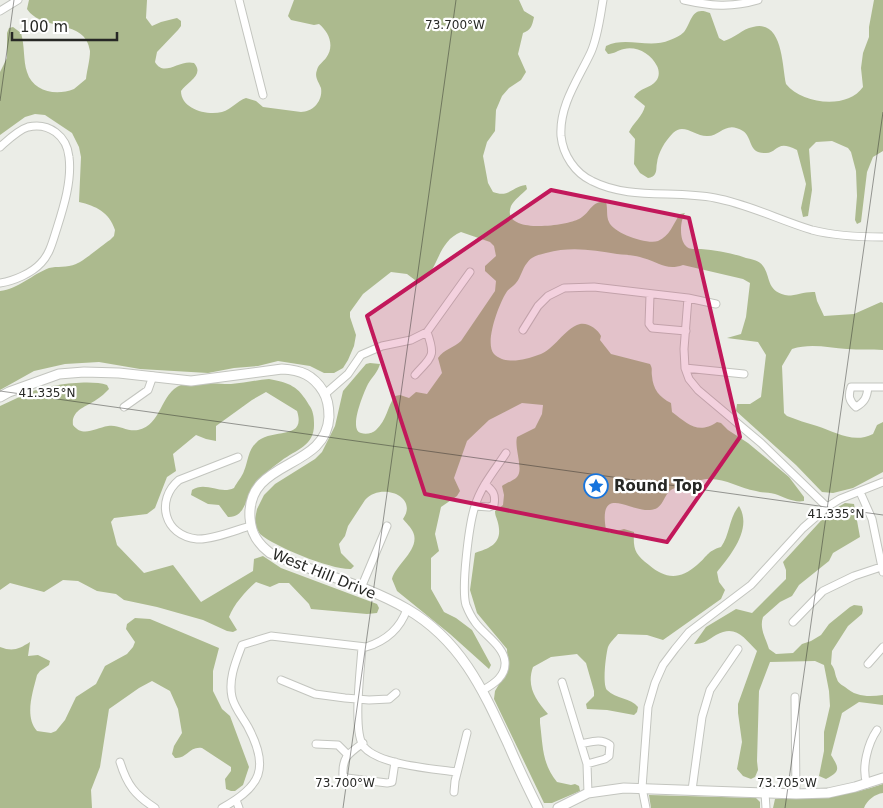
<svg xmlns="http://www.w3.org/2000/svg" width="883" height="808" font-family="'DejaVu Sans',sans-serif">
<style>
.forest{fill:#acba8e}
.lines{fill:none;stroke-linecap:round;stroke-linejoin:round}
.minor-casing{stroke:#c3c5bf;stroke-width:9}
.tertiary-casing{stroke:#c3c5bf;stroke-width:11}
.minor{stroke:#fff;stroke-width:7}
.tertiary{stroke:#fff;stroke-width:9}
.marked{fill:#c2185b;fill-opacity:0.2;stroke:#c2185b;stroke-width:4;stroke-linejoin:round}
.ticks{fill:none;stroke:#272825;stroke-width:1;stroke-opacity:0.45}
.labels{text-anchor:middle;dominant-baseline:central;stroke-width:4.5;stroke-linejoin:round;paint-order:stroke}
.poi-label{font-size:15px;font-weight:bold;fill:#272825;stroke:#fff;text-anchor:start}
.street-label{font-size:15px;fill:#272825;stroke:#fff}
.ticks-label{font-size:12px;text-anchor:middle;fill:#272825;stroke:#fff;stroke-width:4.5;stroke-linejoin:round;paint-order:stroke}
</style>
<rect width="100%" height="100%" fill="#ebede7"/>
<path class="forest" d="M29 0H147L146 18 152 26 161 22 177 18 181 21V26L178 30 157 52 155 62C164 78 179 59 194 63 205 75 187 82 181 91 181 109 207 116 222 112 232 109 237 101 246 98L256 101 263 107 301 112C313 112 323 101 321 88 319 82 314 77 317 70 318 65 323 62 326 58 335 46 329 32 319 24L314 25 291 20 288 16 294 0H519L524 11 534 17C532 26 531 30 523 33L518 54 526 72 521 80 509 88 502 96 496 110 495 131 487 142 483 156 488 183 493 192C509 198 511 187 526 185L527 189C522 194 514 200 511 206 500 235 566 226 579 219 590 214 591 200 606 202 608 209 606 216 609 222 613 233 647 245 658 241 670 236 673 224 680 214L685 213C680 221 679 239 686 246 689 250 696 249 701 249 716 250 732 253 746 258 752 259 760 261 763 266 771 277 766 290 785 295 792 297 805 291 815 292L817 301 824 316 854 314 881 302 883 303V350C871 349 859 350 847 349 829 348 811 343 792 349L782 366 784 413 787 416C797 420 807 423 817 426 836 432 853 444 873 434L877 425 883 422V472L853 488 833 493 822 492 796 465 736 411 737 404H750L761 397 766 355 758 342 727 338 741 334 746 317 750 283 743 279 683 265C666 271 659 262 643 258 635 255 626 255 617 254 593 250 571 246 546 253 538 255 532 256 527 263 522 269 521 277 516 283 513 287 508 289 506 293 499 304 484 343 494 354 505 365 525 360 538 355 555 350 563 329 580 324 587 322 598 329 601 336L600 340 611 354 650 364C653 369 651 370 652 376 653 389 659 397 671 403L672 412C688 424 698 435 717 422L721 423 728 430 748 443 789 477 804 497V501C794 503 784 497 775 494 768 492 762 493 756 491 739 488 725 478 708 479 701 479 677 486 671 490 662 497 664 509 650 510 630 512 598 483 606 530L610 533 624 529 634 532C633 550 635 554 649 565 665 579 680 580 697 565 707 557 707 551 721 547 730 535 729 517 739 506 753 529 730 556 717 572L719 582 725 590 721 599 663 640 647 635 618 634C615 638 610 642 608 647 606 654 602 684 607 690 616 699 631 698 638 707L637 712 634 715 607 710 587 709 586 704 594 696V691L586 663 577 654 551 657 533 667C526 687 536 700 548 714L540 718V723C543 746 542 764 557 782L571 785 575 784 579 786 580 791 552 803H544L494 699 495 691 508 669 507 649 477 613 470 590 475 553C491 548 503 543 498 523 497 518 495 516 495 511L503 505 504 495 502 486C506 483 513 481 517 477 524 470 514 448 517 437L535 428 542 414 543 405 522 403 489 420 467 441 454 478 460 491 457 496 441 507 435 534 439 551 431 558V589L444 612 456 618 472 630 491 665 489 669 450 634 397 591 392 579C395 565 421 549 413 532 411 527 406 523 403 519 419 496 381 482 365 500L348 526 345 536 339 544 341 553 354 566 351 569C332 570 275 547 260 534 258 531 256 527 254 524L257 509 264 495 275 484 315 459 322 452 335 426 343 391 366 364 370 363 380 364C378 372 372 377 368 384 364 392 348 430 361 433 366 435 373 433 376 430 387 420 387 407 395 396L400 395 409 398 416 392 427 394 442 373 438 358C444 349 454 348 461 341L495 291 496 281 485 271V266L496 256 494 246 490 242 461 232C436 242 439 273 419 283L407 274 391 272 363 294 350 312V317L356 335 354 346 348 360 343 368 334 373H324L310 366 278 361 258 366 234 368 208 373 140 369 99 362 65 364 34 371 0 390V291C18 289 33 274 49 268 57 266 67 268 76 264 84 261 102 245 110 240L114 236 115 230C109 212 96 206 79 202L81 157 79 147 72 133 45 115 35 114 25 117 0 135V72L7 58V33L9 28 13 27 21 33C25 46 23 60 27 72 33 92 56 96 74 89 78 86 82 82 86 79 87 70 90 60 90 51 86 18 42 32 27 9Z
M874 0H883V151L873 157 867 172 861 222 857 224 855 220 857 196 856 171 851 152 848 148 832 141 816 142 809 149 812 190 808 216 803 217 801 208 806 184 797 150C776 139 778 153 766 153 748 154 753 138 743 131 726 120 720 136 708 136 695 137 684 122 673 133 665 141 658 153 657 163 656 167 657 171 655 174 653 177 652 177 648 178L640 173 634 164 635 139 629 132C633 123 643 116 645 106L634 97C639 88 651 88 656 81 660 76 659 70 657 66 651 54 637 46 624 49 618 50 614 54 608 54L605 50 606 46C626 36 649 49 670 40 675 38 680 36 684 32 692 22 691 5 710 13L719 38 724 41C735 38 742 29 753 27 783 19 782 66 786 84 802 104 847 110 863 87L861 68 863 53 869 37V27Z
M269 379C290 383 298 386 309 405 313 410 314 417 314 423 315 446 297 449 281 461 272 467 263 476 255 484 246 495 246 518 228 517L219 505 208 504 191 495 192 490C206 481 220 495 234 488 237 482 242 477 244 471 248 462 248 450 256 443 270 427 307 442 297 411L266 392 252 400 216 426V441L206 439 196 435 173 454 176 471 167 477 155 508 147 514 114 518 111 522 117 545 144 573 173 565 201 602 253 571 254 559 263 556 281 568 377 604 379 608 377 613 367 614 311 609 309 604 289 583H279L270 587 256 582C245 592 234 604 229 617L237 630 233 632 227 631 203 620 157 607 124 600 116 594 97 591 78 581 63 580 44 592 10 583 0 590V406C11 401 21 396 33 391 49 385 90 379 107 385L109 389C105 393 101 397 96 400 86 407 71 410 73 425 83 438 95 428 108 426 118 424 127 432 138 430 162 425 160 393 181 385 191 381 219 384 231 384 244 383 257 380 269 379Z
M845 503 854 504 860 537 833 553 829 561 799 585 792 596 780 602 763 617C759 629 766 638 769 649L776 654 793 653 802 644 811 641 821 635 829 624 850 607 854 605 862 606 863 610 862 614 848 626 832 651 831 664C836 671 834 672 837 679 838 683 842 685 845 687 856 697 869 697 883 695V705L859 702 842 713 831 755C839 768 841 771 826 779L819 776 824 751V732L830 706 829 691 824 665 815 661 770 662 759 691 757 761 758 770 755 777 751 779 743 776 737 769 742 742 738 713V704L757 651C744 638 736 624 716 635 708 640 704 644 694 644L706 627 736 609 752 613 786 579V570L783 562 828 513Z
M135 618 150 619 219 648 213 671V691L222 709 230 716 249 767 243 785 235 791H231L226 789 225 779 231 771V767L202 748C189 746 187 759 175 758L172 754 174 746 182 733 178 709 170 691 152 681 139 688 109 709 100 767 91 790 92 808H0V647C13 652 19 649 30 642L28 656 38 655 50 661 49 665 40 671 37 675C33 692 24 716 37 731L51 733 56 731 65 720 76 697 96 684 105 666 127 654 133 647 135 642 126 629 127 624Z
M883 784V793C875 794 867 800 864 808H773L775 799C812 798 847 797 883 784Z
M649 795 756 798 760 802V808H651Z"/>
<g class="lines">
<g class="minor-casing">
<path id="minor" d="M239 0 263 95
M603 0C600 17 598 36 591 52 579 78 559 105 561 136 563 155 575 173 592 181 629 200 674 190 715 198 748 204 779 220 812 230 835 236 859 237 883 237
M684 0C711 6 731 8 758 0
M0 11 18 0
M0 147C8 140 18 130 28 127 49 122 67 136 69 157 72 180 64 206 57 228 53 240 50 254 41 263 32 273 14 281 0 283
M650 295 649 324 652 328 686 331
M688 298 684 349 685 368 689 379 698 390 761 443 827 507
M523 330 538 306 548 296 564 288 594 287 688 298 716 304
M685 368 744 374
M415 375C432 356 436 357 427 332
M868 387C867 397 865 402 856 407 849 401 848 396 851 387H883
M325 394 348 374 361 355 382 346 411 340 427 332 470 272
M124 407 148 390 153 376
M238 457 179 480C155 500 164 536 197 539 212 540 236 530 250 526
M860 492 872 519 883 572
M475 506 489 507 494 505C496 494 493 491 485 484
M361 588 387 526
M793 622 823 591 854 576 881 567
M362 647C361 667 352 732 364 747 379 765 434 769 457 772
M868 664 883 647
M281 680 315 694 345 698 369 700 389 699 396 693
M562 682 587 764 588 793
M483 690C494 684 506 676 505 662 504 646 483 634 475 622 472 618 468 610 466 605 461 588 469 524 475 506 481 486 495 470 506 453
M795 697 796 794
M363 743C348 754 342 757 343 776L347 778 387 783 392 782 395 762
M316 744 338 745 347 754
M581 744C591 742 601 738 610 745L609 756 605 759 587 764
M120 762C127 785 135 795 155 808
M867 784C861 768 868 743 877 730
M692 790 702 717 710 690 738 649
M454 792 455 781 467 733
M765 793 766 808
M236 800 239 808
M222 808C261 787 270 768 248 727 243 718 234 707 232 697 228 679 236 661 242 645L271 636 366 647C386 641 400 629 407 609
M646 808 642 788 648 707 655 683 663 665 675 649 689 632 751 585 803 528 827 507 840 499 883 482"/>
</g>
<g class="tertiary-casing">
<path id="tertiary" d="M0 397 9 392 59 374 84 372 119 373 191 381 282 369C301 370 313 375 323 391 328 399 329 408 329 417 326 471 246 458 250 518 251 534 258 544 270 553 315 573 364 584 407 609 462 641 484 692 509 746 518 767 528 788 538 808
M558 808 588 793 624 788 796 794 828 793 855 787 883 778"/>
</g>
<use href="#minor" class="minor"/>
<use href="#tertiary" class="tertiary"/>
</g>
<path class="marked" d="M551 190 689 218 740 437 667 542 425 494 367 316Z"/>
<path class="ticks" d="M0 101 14 0M0 391 883 515M343 808 456 0M785 808 883 112"/>
<defs>
<g id="sight-ring" transform="scale(1.25)"><circle r="9.5" fill="#fff" stroke="#1674dd" stroke-width="1.5"/><path d="M0-6L1.8-2.2L6-1.7L2.9 1.2L3.7 5.4L0 3.3L-3.7 5.4L-2.9 1.2L-6-1.7L-1.8-2.2Z" fill="#1674dd"/></g>
</defs>
<g fill-rule="evenodd">
<use href="#sight-ring" x="596" y="486"/>
</g>
<g class="labels">
<g class="poi-label">
<text x="614" y="486">Round Top</text>
</g>
<g class="street-label">
<text transform="translate(324 574) rotate(22)">West Hill Drive</text>
</g>
</g>
<g class="ticks-label">
<text x="455" y="29">73.700°W</text>
<text x="47" y="397">41.335°N</text>
<text x="836" y="518">41.335°N</text>
<text x="345" y="787">73.700°W</text>
<text x="787" y="787">73.705°W</text>
</g>
<path d="M12 32v8h105v-8" fill="none" stroke="#272825" stroke-width="2.5"/>
<text x="20" y="32" font-size="15" fill="#272825" stroke="#ffffff" stroke-width="4" paint-order="stroke">100 m</text>
</svg>
